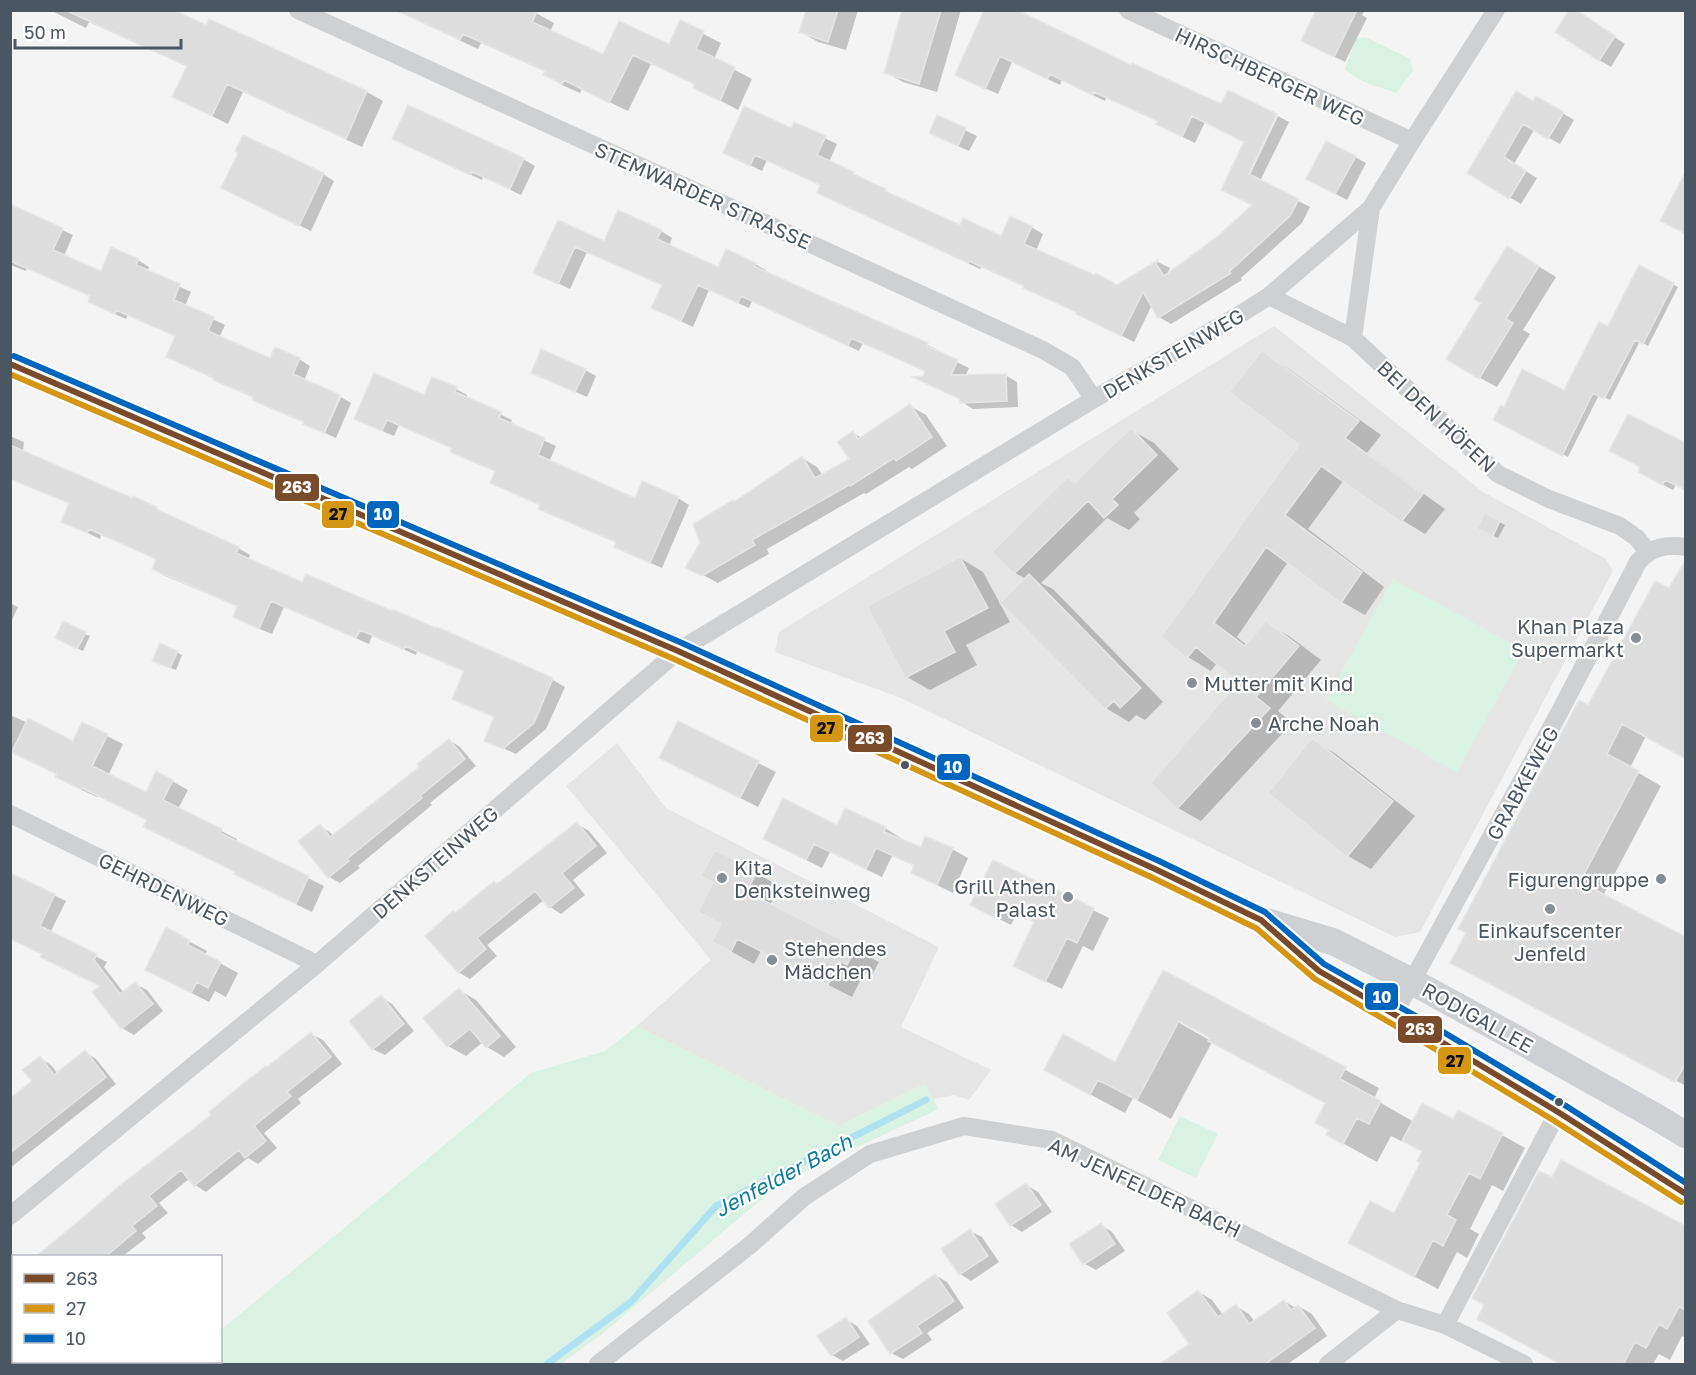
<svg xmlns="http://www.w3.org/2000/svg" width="1696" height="1375" font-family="'Golos Text',sans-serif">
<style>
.education{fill:#e6e5e6}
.green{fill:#d9f2e3}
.shadow{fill:#0003;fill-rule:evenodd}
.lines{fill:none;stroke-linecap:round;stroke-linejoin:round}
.stream{stroke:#aee2f0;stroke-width:7}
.building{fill:#ddddde;stroke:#e5e6e7;stroke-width:1.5}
.minor{stroke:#ced0d2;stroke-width:18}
.secondary{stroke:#ced0d4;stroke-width:27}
.bus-1-casing{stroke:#fff;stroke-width:10}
.bus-2-casing{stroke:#fff;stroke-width:10}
.bus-3-casing{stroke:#fff;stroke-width:10}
.bus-1{stroke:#7a4b2a;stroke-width:6}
.bus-2{stroke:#d49613;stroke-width:6}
.bus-3{stroke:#0065bd;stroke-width:6}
.poi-dot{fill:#868d94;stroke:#fff;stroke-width:2}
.bus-dot{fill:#4a5661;stroke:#fff;stroke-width:2}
.labels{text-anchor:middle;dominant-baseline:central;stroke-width:4.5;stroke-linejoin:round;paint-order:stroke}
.street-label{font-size:20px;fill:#4a5661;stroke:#fff}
.poi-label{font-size:20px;fill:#4a5661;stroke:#fff;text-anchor:start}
.water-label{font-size:21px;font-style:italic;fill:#0c7c9b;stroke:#fff}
.line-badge{stroke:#fff;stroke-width:2}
.badge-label{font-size:16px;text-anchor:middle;font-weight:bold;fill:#fff}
.pale-badge-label{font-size:16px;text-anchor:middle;font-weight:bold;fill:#111}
</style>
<rect width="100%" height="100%" fill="#f4f4f4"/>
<path class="education" d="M1274 326 1483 492 1606 559 1613 571 1420 932 1395 937 901 698 775 652 779 632Z
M617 743 666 808 939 947 901 1027 991 1070 969 1100 954 1095 933 1099 925 1084 839 1126 637 1026 711 960 566 786Z"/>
<path class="green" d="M1365 37 1410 59 1413 71 1396 93 1364 82 1345 70 1356 39Z
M1393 579 1524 650 1457 772 1326 700Z
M637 1026 839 1126 925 1084 939 1109 782 1182 602 1334 561 1364H181L184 1362H220L221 1330 531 1073 605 1051Z
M1180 1116 1218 1134 1196 1178 1158 1160Z"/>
<path class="shadow" d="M50 10H170L207 27 210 21 367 92 383 101 362 147 243 92 228 124 174 97 188 67 89 22 86 28Z
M807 10H858L846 50 818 42 801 32Z
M904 10H961L937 92 903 82 885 72Z
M986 10 1131 67 1222 106 1275 115 1244 180 1247 181 1278 116 1289 122 1260 181 1310 207 1302 223 1241 278 1242 280 1171 324 1159 317 1152 305 1134 342 1078 313 1037 294 1025 287 981 267 980 269 831 199 822 185 767 160 762 171 725 153 792 130 795 124 837 144 829 162 853 173 897 197 960 227 1001 237 1031 227 1043 234 1036 251 1117 287 1158 262 1170 268 1168 272 1169 274 1219 238 1254 205 1235 196 1246 142 1205 122 1195 143 1170 131 1159 122 1106 98 1105 101 1062 80 1060 85 1012 62 998 94 969 81Z
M1318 10H1365L1362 15 1367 18 1345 62 1315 47Z
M536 13 554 23 550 32 604 56 669 46 680 22 721 43 714 59 752 79 738 110 695 87 696 85 651 64 628 111 582 89 580 93 562 85 545 75 546 72 481 43 478 49 442 32 424 22Z
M1583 16 1625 44 1611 67 1599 60Z
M1537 98 1574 120 1560 144 1534 130 1514 164 1537 178 1521 204 1469 173Z
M938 117 977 136 969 151 942 139Z
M394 139 523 159 535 166 521 195 483 177 482 180Z
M1355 157 1366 163 1347 200 1319 185Z
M323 174 334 181 311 231 234 194Z
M10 206 73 235 64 256 102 273 138 260 149 267 147 272 191 292 185 306 225 325 219 338 271 360 299 359 310 366 304 381 305 423 265 406 253 399 254 398 168 357 177 337 128 315 126 319 101 308 92 296 27 268 26 271 10 265Z
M558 222 605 243 661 231 672 238 669 246 719 269 755 264 766 270 765 273 928 345 939 351 938 353 969 368 965 377 1005 375 1017 382 1018 407 973 409 962 402 961 399 924 378 926 372 863 343 859 351 752 301 749 308 709 290 693 327 653 308 663 286 587 252 570 289 547 278Z
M1525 258 1556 277 1523 330 1530 334 1497 387 1480 378 1483 303Z
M1640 267 1678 287 1648 346 1640 341 1610 400 1599 395 1568 457 1495 420 1505 409 1565 392 1608 328Z
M1262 353 1286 367 1381 435 1367 453 1445 509 1425 534 1402 520 1344 480 1308 529 1384 587 1365 615 1342 602 1288 562 1237 637 1248 646 1266 623 1289 636 1321 660 1278 711 1292 723 1201 821 1178 808 1240 682 1217 663 1211 671 1188 657 1163 637 1301 445Z
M585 370 596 376 587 397 544 378Z
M456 389 467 395 466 398 512 420 510 425 556 446 549 462 636 500 678 498 689 505 662 568 627 553 617 543 552 515 540 508 542 505 496 472 463 458 452 451 453 449 399 425 394 436 368 425 425 397Z
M341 397 351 403 336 438 325 433Z
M910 406 926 415 947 446 912 469 909 467 866 494 864 493 767 549 769 554 718 583 688 567 735 503 802 458 817 467 823 476 851 460 853 433 862 438Z
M1131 430 1154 443 1179 469 1134 513 1140 519 1129 530 1107 518 1041 583 1053 589 1163 702 1145 720 1136 715 1129 722 1106 708 1026 579 1015 573 1068 479 1076 484Z
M10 436 24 442 23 453 156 508 168 515V516L238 548 250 555 248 560 303 584 392 613 438 629 553 680 565 687 546 729 516 754 486 740 495 718 454 698 465 672 417 651 416 655 372 636 369 644 284 607 272 634 247 624 235 617 239 607 165 576 153 569 157 559 101 535 100 539 63 521 70 504 10 477Z
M1686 445 1676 485 1673 490 1650 478Z
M1486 515 1505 525 1498 538 1479 528Z
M960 558 983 572 1010 622 966 645 977 665 930 690 907 677Z
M1656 583 1646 736 1630 768 1661 786 1603 896 1686 939V1086L1475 975 1588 707Z
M10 603 18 607 11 622H10Z
M85 634 90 636 83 651 62 641Z
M177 652 182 655 176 670 159 663Z
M10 715 74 743 83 724 123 744 108 776 146 794 172 781 188 790 178 809 237 839 236 842 324 886 312 912 252 883 236 874 237 872 148 820 98 796 97 797 73 786 57 777 58 775 10 752Z
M679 723 776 772 758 807 679 767Z
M449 740 460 747 476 766 430 803 432 805 358 866 360 868 340 883 329 877 320 826 331 833 334 836 421 767Z
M1312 740 1336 754 1415 816 1371 869 1348 856 1270 793Z
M846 810 885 828 901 838 900 840 921 849H952L968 858 953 893 912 873 915 866 892 856 882 877 830 852 822 868 780 847 838 827Z
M577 824 589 831 607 853 573 880 585 895 561 914 550 907 544 900 487 945 497 956 470 979 458 972 455 914 495 882 499 885Z
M756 873 779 886 770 905 879 962 871 977 864 973 852 997 761 951 754 964 714 942 723 924 714 882Z
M10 874 66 901 50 933 107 962 104 967 124 993 135 984 147 990 163 1011 134 1035 122 1028 94 993 102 986 43 954Z
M1041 884 1109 918 1093 951 1083 946 1062 989 1031 974 1036 923 1017 913 1011 925 972 905 1040 885Z
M166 929 207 951 205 955 238 973 226 997 215 991 209 1002 164 979Z
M1164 973 1379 1088 1374 1099 1414 1122 1454 1121 1502 1135 1525 1148 1503 1191 1492 1185 1470 1229 1479 1234 1467 1258 1457 1252 1438 1289 1373 1255 1422 1162 1423 1151 1405 1140 1403 1142 1391 1136 1377 1162 1328 1135 1331 1130 1327 1104 1212 1042 1171 1119 1133 1098 1125 1113 1080 1089 1115 1064ZM1177 1018 1211 1038V1041L1176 1021Z
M459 990 476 1000 516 1047 504 1057 487 1047 483 1042 466 1056 448 1046 425 1019Z
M381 997 392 1004 414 1031 385 1055 373 1049Z
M311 1034 323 1040 342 1064 298 1099 301 1103 264 1133 277 1148 258 1164 248 1158 206 1192 195 1185 189 1179 159 1203 168 1213 142 1233 146 1238 123 1256H40Z
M85 1052 96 1059 116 1084 10 1168V1100L34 1082 40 1058 51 1065 58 1074Z
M1553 1179 1686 1228V1338L1682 1336 1670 1360 1659 1354 1653 1364H1563Z
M1026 1185 1038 1192 1052 1212 1022 1232 1011 1225Z
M1101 1225 1112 1232 1125 1251 1096 1270 1085 1264Z
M970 1231 982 1237 999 1262 971 1281 960 1274Z
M935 1275 947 1282 964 1308 927 1333 932 1340 903 1359 891 1353Z
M1199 1292 1212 1300 1223 1315 1236 1306 1249 1314 1255 1322 1284 1301 1296 1308 1298 1306 1312 1314 1327 1336 1288 1364H1161L1191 1344Z
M10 1302 14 1303V1337L10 1335Z
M846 1319 857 1326 870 1344 843 1361 832 1355Z"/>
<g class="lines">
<path class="stream" d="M547 1364 631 1302 716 1206 926 1100"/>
</g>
<path class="building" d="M65 10H174L206 25 209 19 367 91 346 139 227 84 212 116 172 97 187 66Z
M395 10H538L532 22 603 54 619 21 669 44 680 20 704 31 696 49 735 67 720 101 693 88 694 84 633 55 609 103 564 80 562 84 543 75 545 71 463 34 460 40Z
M806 10H838L828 42 799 32Z
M902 10H941L919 84 884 73Z
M984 10H1017L1131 65 1132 63 1221 104 1228 90 1277 114 1249 174 1299 199 1290 216 1230 271 1231 273 1158 318 1143 292 1121 336 1076 314 1077 312 1023 288 1024 286 969 261 968 263 817 193 820 185 755 155 750 166 723 153 744 106 791 128 794 122 826 136 817 155 854 172 853 174 886 189 885 191 960 225 963 218 1001 236 1010 216 1032 226 1024 244 1095 275 1096 273 1117 285 1158 260 1156 264 1164 276 1218 236 1252 205 1221 190 1244 142 1192 116 1182 137 1156 124 1158 121 1094 92 1092 95 1050 74 1047 79 1000 56 985 89 955 75Z
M1316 10H1357L1334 57 1301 41Z
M1569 10H1576L1615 36 1599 61 1555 32Z
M1516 91 1533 101 1536 96 1564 112 1548 139 1523 124 1504 157 1526 171 1509 199 1467 173Z
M408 105 524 158 510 189 472 172 470 175 392 139Z
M937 115 966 128 958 146 929 133Z
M243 135 324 173 299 226 221 188 238 153 235 151Z
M1326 141 1356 156 1335 194 1306 179Z
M1686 171V234L1660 221Z
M10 204 63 228 53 250 101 271 111 247 139 259 136 265 180 284 174 300 214 317 208 331 270 358 275 347 300 358 293 374 340 395 324 433 303 424 304 422 252 400 253 397 213 380 214 378 166 357 175 336 116 310 115 314 88 302 90 296 10 261Z
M618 210 662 230 657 239 718 267 726 249 756 263 754 266 802 288 928 343 927 346 958 360 951 375 1006 374 1007 401 960 403V399L912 377 923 376 925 371 851 338 848 346 741 296 738 303 698 285 681 321 651 308 662 285 575 247 558 284 533 273 558 220 604 241Z
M1507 246 1539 266 1506 319 1513 323 1479 379 1446 359 1481 303 1474 299Z
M1639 265 1674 283 1643 344 1635 340 1604 399 1593 393 1562 456 1493 420 1501 405 1504 407 1522 369 1564 390 1599 322 1608 326Z
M541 349 586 369 575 392 531 373Z
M1262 351 1359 421 1345 438 1423 494 1401 522 1321 466 1285 515 1362 572 1341 603 1266 547 1214 623 1245 646 1266 621 1299 646 1256 697 1270 708 1177 809 1151 783 1238 682 1196 647 1187 658 1161 637 1299 445 1229 392Z
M374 373 424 395 432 377 457 387 455 392 502 412 499 418 545 438 538 455 635 498 642 481 679 497 650 563 614 547 616 542 538 509 540 505 490 483 495 471 450 452 452 448 387 420 382 431 354 419Z
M910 404 932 437 896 461 894 458 850 486 849 485 752 540 755 545 702 576 685 568 700 543 693 524 733 500 734 502 802 456 815 478 849 459 837 442 853 431 858 439Z
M1628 414 1686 443V490L1665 480 1662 485 1638 472 1640 467 1609 451Z
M1131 428 1157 455 1112 499 1118 505 1104 518 1088 501 1014 574 992 552 1068 477 1074 483Z
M10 445 132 498 133 496 157 507 156 509 239 547 236 553 302 582 306 574 392 611V609L436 628 437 627 553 678 534 723 503 749 484 741 494 717 452 699 464 671 405 646 404 649 360 630 356 638 271 601 259 629 233 617 237 606 152 569 156 559 89 529 87 533 61 522 69 503 10 479Z
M1485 513 1500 521 1493 536 1477 529Z
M960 557 988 608 944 631 955 652 905 678 867 606Z
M1686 559V759L1622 724 1607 754 1639 771 1580 882 1686 937V1063L1675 1082 1450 963 1466 933 1458 929 1579 700 1588 705 1655 581 1669 588Z
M1029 574 1141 688 1120 708 1114 701 1105 709 1000 603Z
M63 621 86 632 77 649 55 638Z
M160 643 178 651 170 668 152 661Z
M28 718 73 741 82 722 108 734 92 766 146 792 156 771 173 780 163 800 222 829 220 833 309 876 296 904 234 874 236 872 143 827 147 820 82 788 81 789 55 777 57 774 12 752Z
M678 721 759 761 740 798 659 758Z
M1312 738 1393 801 1347 857 1268 793Z
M449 739 465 759 420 796 422 798 347 859 349 861 328 878 298 841 320 824 330 837 419 767 417 764Z
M783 798 837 825 845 808 886 827 884 832 921 847 925 836 953 848 937 885 911 873 914 865 876 848 866 869 814 844 806 860 763 839Z
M577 822 596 846 562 873 574 888 549 908 535 891 477 938 486 949 458 973 425 936 453 911 455 913 494 881 497 884Z
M715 850 757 871 747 892 856 947 847 965 840 961 828 985 737 939 731 952 712 942 721 924 698 912 713 882 701 876Z
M993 860 1040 883 1041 882 1094 908 1077 943 1067 938 1045 982 1013 966 1034 922 1001 906 995 918 970 905Z
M10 873 55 894 40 926 97 954 94 960 120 994 135 982 153 1004 121 1029 92 992 100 986 40 957 42 954 10 939Z
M166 927 190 940 188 945 221 962 208 988 197 982 191 993 145 970Z
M1163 970 1346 1067 1340 1079 1381 1101 1369 1124 1357 1118 1343 1144 1326 1135 1329 1130 1315 1123 1325 1103 1208 1041 1210 1038 1179 1021 1137 1100 1098 1080 1090 1095 1044 1070 1063 1034 1115 1062Z
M459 988 500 1036 486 1048 470 1029 447 1047 423 1018Z
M381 995 404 1024 372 1050 349 1021Z
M311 1032 331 1057 287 1092 291 1096 254 1126 266 1141 245 1158 239 1150 194 1186 181 1170 149 1196 157 1206 132 1226 136 1231 105 1257H35L80 1220 118 1187 211 1115 209 1112 245 1082 266 1066 267 1067Z
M85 1050 106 1077 10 1153V1098L32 1081 22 1070 40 1056 54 1075Z
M1422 1103 1453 1119 1458 1110 1503 1133 1480 1179 1469 1173 1447 1215 1456 1220 1443 1246 1433 1240 1414 1277 1348 1243 1370 1201 1394 1213 1420 1163 1417 1161 1422 1151 1402 1141Z
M1561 1160 1686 1226V1310L1679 1307 1667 1329 1659 1324 1646 1348 1635 1342 1623 1365H1562L1477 1319 1484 1305 1472 1298 1539 1171 1552 1177Z
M1026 1183 1041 1205 1010 1226 995 1204Z
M1101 1223 1115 1244 1083 1265 1069 1244Z
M970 1229 988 1256 959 1275 941 1249Z
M935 1274 954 1301 917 1326 922 1333 890 1354 868 1321Z
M1198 1290 1218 1317 1236 1304 1249 1324 1284 1300 1291 1310 1298 1305 1315 1328 1264 1365H1158L1189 1344 1167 1313Z
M846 1317 859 1337 831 1356 817 1336Z"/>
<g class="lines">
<path class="minor" d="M298 10 1043 350 1072 367 1094 399
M1128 10 1412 141
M1269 296 1353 338 1498 474 1549 499 1620 526 1637 538 1648 552
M1353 338 1371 208
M10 814 317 964
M1394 1014 1558 715 1638 562C1651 547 1666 544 1686 547
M10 1216 317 964 678 651 1094 399 1239 315 1269 296 1371 208 1412 141 1496 10
M1445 1325 1558 1112
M598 1364 749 1246 804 1197 870 1154 964 1126 1052 1140 1397 1310 1445 1325 1524 1364
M1328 1364 1397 1310"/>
<path class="secondary" d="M10 364 678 651 1155 869 1261 920 1334 942 1413 982 1528 1045 1658 1118 1686 1135
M1268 927 1319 971 1430 1035 1558 1112 1686 1194"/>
<g class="bus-1-casing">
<path id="bus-1" d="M10 364 678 651 1155 869 1261 920 1319 971 1430 1035 1558 1112 1686 1194"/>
</g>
<g class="bus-2-casing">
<path id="bus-2" d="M10 374 674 659 1151 877 1256 928 1315 979 1425 1043 1553 1120 1681 1202"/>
</g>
<g class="bus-3-casing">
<path id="bus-3" d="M14 356 682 643 1159 861 1265 912 1324 964 1435 1027 1563 1104 1686 1183"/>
</g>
<use href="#bus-1" class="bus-1"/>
<use href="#bus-2" class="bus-2"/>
<use href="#bus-3" class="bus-3"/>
</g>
<g class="poi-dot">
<circle cx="1636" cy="638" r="6"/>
<circle cx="1192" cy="683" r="6"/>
<circle cx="1256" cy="723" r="6"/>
<circle cx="722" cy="878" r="6"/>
<circle cx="1661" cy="879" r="6"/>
<circle cx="1068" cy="897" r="6"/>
<circle cx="1550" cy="909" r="6"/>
<circle cx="772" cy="960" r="6"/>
</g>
<g class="bus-dot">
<circle cx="905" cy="765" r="5"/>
<circle cx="1559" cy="1102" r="5"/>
</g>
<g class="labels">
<g class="street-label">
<text transform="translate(1270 76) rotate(25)">HIRSCHBERGER WEG</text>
<text transform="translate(703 195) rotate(24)">STEMWARDER STRASSE</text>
<text transform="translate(1173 353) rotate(-30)">DENKSTEINWEG</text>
<text transform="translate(1437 416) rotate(43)">BEI DEN HÖFEN</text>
<text transform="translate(1522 783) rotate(-61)">GRABKEWEG</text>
<text transform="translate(435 862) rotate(-41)">DENKSTEINWEG</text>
<text transform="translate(164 889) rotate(26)">GEHRDENWEG</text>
<text transform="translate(1478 1017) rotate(29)">RODIGALLEE</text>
<text transform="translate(1145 1187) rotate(25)">AM JENFELDER BACH</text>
</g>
<g class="poi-label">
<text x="1624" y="626" text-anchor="end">Khan Plaza<tspan x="1624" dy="23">Supermarkt</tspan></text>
<text x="1204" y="683">Mutter mit Kind</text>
<text x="1268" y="723">Arche Noah</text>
<text x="734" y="867">Kita<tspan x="734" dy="23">Denksteinweg</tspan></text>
<text x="1649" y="879" text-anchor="end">Figurengruppe</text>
<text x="1056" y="886" text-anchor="end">Grill Athen<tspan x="1056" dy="23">Palast</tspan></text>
<text x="1550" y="930" text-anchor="middle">Einkaufscenter<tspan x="1550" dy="23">Jenfeld</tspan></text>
<text x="784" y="948">Stehendes<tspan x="784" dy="23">Mädchen</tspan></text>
</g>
<g class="water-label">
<text transform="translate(783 1175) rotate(-28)">Jenfelder Bach</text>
</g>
</g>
<g class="line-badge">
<rect x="274" y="473" width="46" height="29" rx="6" fill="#7a4b2a"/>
<rect x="366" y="500" width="34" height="29" rx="6" fill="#0065bd"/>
<rect x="321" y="500" width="34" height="29" rx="6" fill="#d49613"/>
<rect x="809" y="714" width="35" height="29" rx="6" fill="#d49613"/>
<rect x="847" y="724" width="46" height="29" rx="6" fill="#7a4b2a"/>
<rect x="936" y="753" width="35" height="28" rx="6" fill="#0065bd"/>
<rect x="1364" y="982" width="35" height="29" rx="6" fill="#0065bd"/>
<rect x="1397" y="1015" width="46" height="29" rx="6" fill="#7a4b2a"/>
<rect x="1437" y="1046" width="35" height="29" rx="6" fill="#d49613"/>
</g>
<g class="badge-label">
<text x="297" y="493">263</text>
<text x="383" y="520">10</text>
<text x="870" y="744">263</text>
<text x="953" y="773">10</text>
<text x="1382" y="1003">10</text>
<text x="1420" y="1035">263</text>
</g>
<g class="pale-badge-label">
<text x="338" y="520">27</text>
<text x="826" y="734">27</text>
<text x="1455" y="1067">27</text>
</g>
<rect width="1696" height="1375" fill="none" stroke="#4a5661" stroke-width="24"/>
<rect x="12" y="1255" width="210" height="108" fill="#ffffff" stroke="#b7bbc0" stroke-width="1.5"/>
<rect x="24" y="1274" width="30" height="9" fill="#7a4b2a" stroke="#b7bbc0" stroke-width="1.5"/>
<text x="66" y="1285" font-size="18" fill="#4a5661">263</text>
<rect x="24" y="1304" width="30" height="9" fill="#d49613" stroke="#b7bbc0" stroke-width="1.5"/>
<text x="66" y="1315" font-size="18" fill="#4a5661">27</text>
<rect x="24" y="1334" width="30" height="9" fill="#0065bd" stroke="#b7bbc0" stroke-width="1.5"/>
<text x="66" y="1345" font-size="18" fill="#4a5661">10</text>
<path d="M15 39v9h166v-9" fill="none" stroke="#4a5661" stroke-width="3"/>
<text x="24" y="39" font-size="18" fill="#4a5661" stroke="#ffffff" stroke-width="4.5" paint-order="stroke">50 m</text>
</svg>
